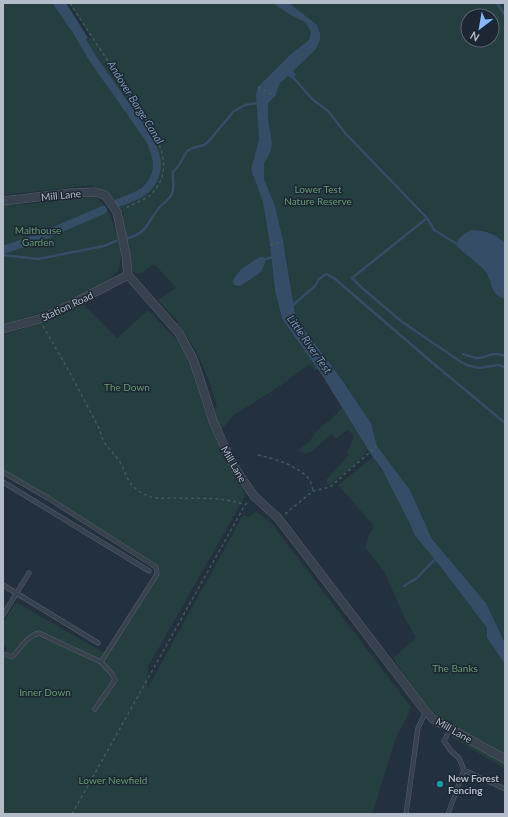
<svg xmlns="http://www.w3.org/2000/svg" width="508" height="817" font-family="Lato,sans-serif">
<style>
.green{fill:#253e3f;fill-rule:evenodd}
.water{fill:#354d66}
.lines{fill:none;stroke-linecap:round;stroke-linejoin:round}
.stream{stroke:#354d66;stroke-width:2.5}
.canal{stroke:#354d66;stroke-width:8}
.lane-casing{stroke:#55606c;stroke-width:5}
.street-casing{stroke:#55606c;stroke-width:9}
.path{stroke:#435b5c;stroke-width:1.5;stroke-dasharray:3 3;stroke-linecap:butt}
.lane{stroke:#37424e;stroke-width:4}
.street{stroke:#37424e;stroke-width:8}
.culture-dot{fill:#0f9aa8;stroke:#1c2733;stroke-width:1.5}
.labels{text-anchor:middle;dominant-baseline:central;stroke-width:3;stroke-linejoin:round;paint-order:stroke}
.park-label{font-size:10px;fill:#689b71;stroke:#1c2733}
.street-label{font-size:10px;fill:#b2bdc9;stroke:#1c2733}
.poi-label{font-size:10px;font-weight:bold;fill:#b2bdc9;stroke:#1c2733;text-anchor:start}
.water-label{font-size:11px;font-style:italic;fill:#7995b2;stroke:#1c2733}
</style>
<rect width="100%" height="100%" fill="#23303e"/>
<path class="green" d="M3 3H52L80 42 91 37 69 3H505V243C495 233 485 230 471 230L457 242V246C465 255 476 261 484 270 493 280 489 294 505 299V643L486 603 432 539 410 490 377 446 371 423 340 377 296 319 285 252 272 260 275 290 282 319 318 368 315 371 310 364 280 386 234 415 221 430 213 411 217 406C208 375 198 349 177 323L178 322 158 300 176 288 154 264 140 274 133 272 130 263 122 217 124 214 112 198 92 185 3 195ZM468 16H492V40H468Z
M96 197C109 207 111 217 116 231 120 243 124 258 118 270 108 289 26 319 3 325V205C34 205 65 198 96 197Z
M83 304 117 338 148 310 176 339 189 358 217 442 245 494 243 500 148 667 147 689 243 515 249 517 256 511 272 524 411 707 409 713 396 738 372 814H3V656L7 648 3 645V623L16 602 106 654 157 574 156 566 3 472V335L34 325Z
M342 408 368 450 356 464 329 485 326 480 349 455 347 452 354 437 348 429 336 439 332 434 311 452 306 454 298 450 309 442 318 429 329 421Z
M373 457 471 597 498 651 505 659V754L483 741 450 726 435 713 416 694 393 658 416 638 404 617 385 573 365 547 369 535 374 526 338 485Z
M454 735 466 740 505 763V769L452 737Z"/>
<path class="water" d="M52 3H66L88 38 80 43Z
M272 3H289L317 25 320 33V40L316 49 293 71 296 75 292 79 288 76 280 83 275 96 268 103V120L272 143 271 151 264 164V179L275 206 283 241 296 319 340 377 371 423 377 446 410 490 432 539 486 603 505 643V664L487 638V628L444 571 414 534 411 526 382 469 370 453 322 375 282 319 275 290 270 245 263 202 251 169 259 140 256 94 258 87 291 54 309 40 311 32 305 22 291 15Z
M471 230C485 230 494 233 505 243V299C489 295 493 280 484 270 476 261 465 255 457 246 457 238 464 234 471 230Z
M260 257H263L266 259 262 271 257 275 240 286 234 285 233 281C237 270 250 263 260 257Z"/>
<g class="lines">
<path class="stream" d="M497 3 505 15
M292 76 312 99 328 111 346 134 427 218 434 230 457 244
M427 218 352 278 361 287 401 321 461 362 469 366 480 368 498 365 505 367
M125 239C148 233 146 224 159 208 163 203 169 200 172 194 175 187 172 179 173 172L179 165 187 151 193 148 204 145 209 141 234 111 245 105 258 103
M3 255 38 259 104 246 116 241
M266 259 273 257
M293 305 315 286 319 279 326 274 334 278 428 359 505 423
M463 354C467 355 471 357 476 358 488 359 490 350 505 356
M404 586 417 578 436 558"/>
<path class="canal" d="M77 32 93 59 150 140C156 155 161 167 152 182 149 186 146 191 141 193 134 197 126 200 118 203
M3 250 38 238 103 210"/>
<g class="lane-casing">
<path id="lane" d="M3 472 48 498 156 567 157 574 101 662
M3 482 149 571
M3 585 98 643
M3 615 29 573
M3 654 12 657C20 649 27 636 39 633L101 662 112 674 115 680 95 709
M464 770 505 789
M406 814 418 728 426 711
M448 814 464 770 459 758 451 751 444 741 450 729"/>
</g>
<g class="street-casing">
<path id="street" d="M3 201 71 193 95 192 105 195 117 212 126 255 128 275 179 333 193 359 205 395 213 421 225 448 236 470 254 496 278 518 423 708 433 719 505 759
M3 329 39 319 72 304 128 275"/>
</g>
<path class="path" d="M70 3 149 124C160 143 171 167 157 187 154 191 151 196 146 198 139 202 131 205 124 209
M258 87 275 96
M270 245 283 241
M43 326 70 373 100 430C103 447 111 448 120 462 125 470 126 479 133 486 137 491 145 495 151 497 158 499 166 498 173 498 197 499 223 496 245 505
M258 455C275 459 297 465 309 479 311 482 312 487 313 491
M285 514 313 491 330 487 377 446
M72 814 245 505 249 501"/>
<use href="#lane" class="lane"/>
<use href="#street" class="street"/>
</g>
<circle class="culture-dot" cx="440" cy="784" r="4"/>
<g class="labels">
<g class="park-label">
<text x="318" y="189">Lower Test<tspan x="318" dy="12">Nature Reserve</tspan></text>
<text x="38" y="230">Malthouse<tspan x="38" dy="12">Garden</tspan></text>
<text x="127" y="387">The Down</text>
<text x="455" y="668">The Banks</text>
<text x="45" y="692">Inner Down</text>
<text x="113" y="780">Lower Newfield</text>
</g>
<g class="street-label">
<text transform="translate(61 195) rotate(-6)">Mill Lane</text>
<text transform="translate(67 306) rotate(-25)">Station Road</text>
<text transform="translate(234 464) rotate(60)">Mill Lane</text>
<text transform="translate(454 730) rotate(30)">Mill Lane</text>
</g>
<g class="poi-label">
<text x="448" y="778">New Forest<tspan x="448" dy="12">Fencing</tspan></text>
</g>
<g class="water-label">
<text transform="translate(136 102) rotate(58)">Andover Barge Canal</text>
<text transform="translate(310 344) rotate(55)">Little River Test</text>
</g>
</g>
<rect width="508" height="817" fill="none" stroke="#b2bdc9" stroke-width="8"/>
<g transform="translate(480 28) rotate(211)"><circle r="19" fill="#1c2733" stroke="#58636f"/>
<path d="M0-3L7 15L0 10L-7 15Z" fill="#84bafd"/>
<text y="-6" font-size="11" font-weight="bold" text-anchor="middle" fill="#b2bdc9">N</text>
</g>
</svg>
